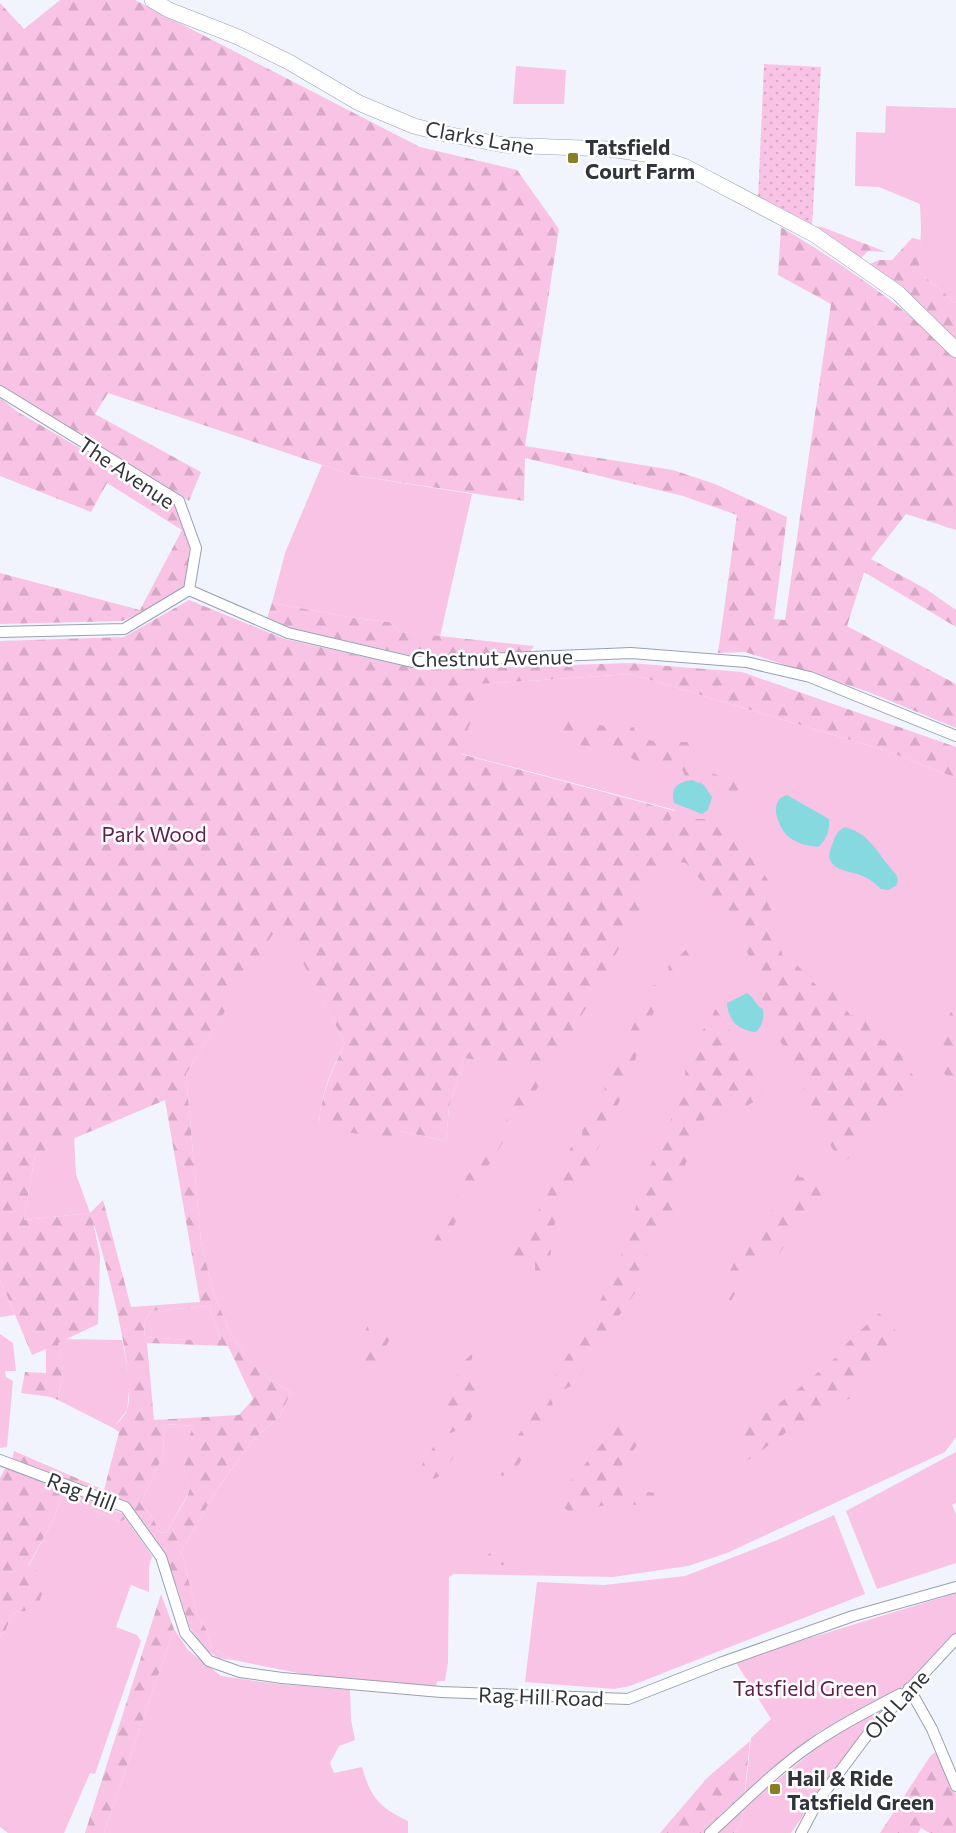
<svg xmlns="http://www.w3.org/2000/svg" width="956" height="1833" font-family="Commissioner,sans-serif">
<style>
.green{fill:#f9c3e6}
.forest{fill:url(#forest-firs);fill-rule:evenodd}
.garden{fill:url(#garden-dots)}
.water{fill:#87d9e0}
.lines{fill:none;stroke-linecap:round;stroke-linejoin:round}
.minor-casing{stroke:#99a0b4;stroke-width:12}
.secondary-casing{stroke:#99a0b4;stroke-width:16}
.minor{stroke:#fff;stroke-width:10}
.secondary{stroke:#fff;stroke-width:15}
.poi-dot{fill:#8a7d23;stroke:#fff;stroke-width:2}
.labels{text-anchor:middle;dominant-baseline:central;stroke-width:5;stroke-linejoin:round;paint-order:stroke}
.street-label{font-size:21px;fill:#32343d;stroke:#fff}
.poi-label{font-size:21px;font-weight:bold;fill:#32343d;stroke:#fff;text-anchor:start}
.park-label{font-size:21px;fill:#5f1f4e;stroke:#fff}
</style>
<defs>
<pattern id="forest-firs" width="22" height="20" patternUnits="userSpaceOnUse" patternTransform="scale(1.5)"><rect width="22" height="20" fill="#f9c3e6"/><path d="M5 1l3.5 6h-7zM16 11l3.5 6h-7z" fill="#d6a8c6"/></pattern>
<pattern id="garden-dots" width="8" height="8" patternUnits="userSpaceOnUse" patternTransform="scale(1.5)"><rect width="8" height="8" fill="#f9c3e6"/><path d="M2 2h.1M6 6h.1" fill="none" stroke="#d6a8c6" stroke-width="1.8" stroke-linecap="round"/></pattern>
</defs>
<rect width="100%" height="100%" fill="#f1f4fd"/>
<path class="green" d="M516 66 566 70 564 104H513Z
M886 106 956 108V303L919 272 921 229 920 204 879 187 855 186 856 132 885 133Z
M322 465 352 475 472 494 440 637 401 632 389 622 355 618 272 603 285 553Z
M631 674 887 751 956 778V1437L945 1452 727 1553 688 1566 613 1577 454 1574 449 1577 448 1662 445 1681H437L436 1687 308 1675 233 1660 212 1648 206 1629 197 1615 183 1558 180 1553 218 1488 253 1440 280 1416 291 1392 267 1377 247 1358 230 1332 214 1295 201 1242 186 1074 281 920 345 1043C331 1071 321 1093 319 1125L400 1131 446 1141 449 1106 461 1071 463 1058 526 1066 571 1004 675 810 168 676 450 686Z
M74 1137 76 1174 90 1213 24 1220 35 1155Z
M0 1279 15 1315 0 1317Z
M209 1306 221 1340H187L145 1337C143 1327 144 1319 151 1311Z
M0 1334 13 1343 16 1371H5L6 1377 13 1381 7 1447 0 1448Z
M57 1339 122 1340 130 1382 127 1410 113 1428 58 1400 63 1371Z
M165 1424 193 1426C187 1445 179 1469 190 1488L187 1496 166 1533 159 1532 154 1520 141 1503 164 1453 163 1427Z
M956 1452V1503L952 1505 956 1514V1563L877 1589 846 1511Z
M61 1495 119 1522 126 1519 152 1556 149 1567V1592L131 1585 116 1627 137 1635 141 1641 95 1774 90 1773 64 1833H8L0 1827V1635L5 1632 12 1614 33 1609 42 1573 28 1567 54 1519Z
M834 1515 865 1594 630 1686 614 1689 525 1682 537 1582 604 1585 685 1576 775 1541Z
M956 1593V1633L903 1687 819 1732 745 1794 751 1738 771 1719 735 1661Z
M174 1629 188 1650 221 1676 277 1684 350 1690 351 1720 355 1740 339 1746 330 1763 334 1773 362 1767C371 1798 379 1807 408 1821V1833H104Z
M892 1702 823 1787 791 1833H734L741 1826 743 1808 834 1734Z"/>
<path class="forest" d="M60 0H135L420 147 517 170 559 229 525 446 673 470 715 484 787 517 774 619 785 620 831 304 778 275 781 227C843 264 904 306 956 357V530L906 514 871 559 926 589 956 610V627L864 572 847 626 956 684V728L866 691 745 652 718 653 737 515 683 496 525 458 524 501 352 475 108 393 95 414 201 472 189 501 0 385V3L24 29Z
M812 226 822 227 886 252 868 251 860 259Z
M912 238 921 240 919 272 956 303V342L868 265 879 260H892Z
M0 398 18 412 174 503 187 533 190 547 185 586 147 611 122 621 0 624V573L140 610 182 530 107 483 91 512 0 476Z
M189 600 285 639 422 670 630 663 742 672 956 747V778L887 751 631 674 480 684V689L473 696C481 715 474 714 467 731 464 738 462 746 461 754L675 811 664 832 674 834 684 819H704L729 830 747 847 771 885 779 911 775 931 783 956 798 966 819 988 840 990 842 1003 850 1015 869 1018 882 1041 902 1033 904 1044 903 1066 913 1075 906 1090 847 1160H839L814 1117 793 1061 780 1041 776 1020 755 988 754 969 733 917 719 912 707 902 706 886 686 863 665 860 648 887 642 907 568 1040 465 1202 438 1259 430 1266 432 1245 467 1176 509 1116 517 1095 536 1068 463 1058 461 1071 449 1106 446 1141 400 1131 389 1138 329 1130 319 1125C321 1093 332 1071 345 1043L281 921 186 1074 201 1242 214 1295 230 1332 247 1358 267 1377 291 1392 280 1416 253 1440 218 1488 180 1553 183 1558 197 1615 206 1629 212 1648 233 1660 218 1658 204 1648 190 1628 177 1587 164 1560 133 1510 12 1459 14 1451 104 1490 119 1432 113 1428C117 1423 125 1416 127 1410 138 1380 104 1255 93 1221L100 1256 98 1324 58 1343 63 1371 58 1400 51 1397 21 1393 25 1372 46 1373V1349L32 1355 0 1279V641L124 637ZM165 1100 200 1302 131 1307 103 1200 90 1213 24 1220 35 1155ZM209 1306 221 1340H187L145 1337C143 1327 144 1319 151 1311ZM147 1343 228 1346 253 1399 239 1415 154 1420ZM165 1424 193 1426C186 1445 179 1470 190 1488L187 1497 166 1533 159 1532 154 1520 141 1503 164 1453 163 1427Z
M272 603 355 618 389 622 401 632 534 646 529 653 413 656 291 628 267 618Z
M569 719 595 723 615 730 634 727 636 736 659 743 687 742 693 748 694 762 712 773 737 783 738 790 733 799C714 794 704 783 685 776L681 767H658L637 761 615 750 604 752 576 744 561 733 562 721Z
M696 945 679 980 672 987 668 966C679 961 682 948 696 945Z
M653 985H667L640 1040 632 1074 595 1155 593 1177 573 1188 555 1207 556 1220 549 1240 551 1252 546 1274H535V1261L520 1271 513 1263 514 1243 543 1204 572 1145 582 1137V1128L587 1113 601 1107 605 1097 604 1072 611 1075 623 1058 631 1030Z
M956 1002V1083C937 1073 943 1066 946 1048L938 1037Z
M715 1008 736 1040 745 1061 765 1095 737 1112 716 1111 708 1114 690 1139C693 1154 688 1156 683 1170 678 1183 676 1198 675 1212L661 1216 655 1234 646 1241 647 1262 639 1287 589 1359 575 1384 561 1391 556 1374 595 1311 619 1263 645 1177 669 1126 685 1078 686 1054 695 1036 710 1024Z
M796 1162 799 1177 819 1179 827 1190 774 1260 765 1261 761 1247 731 1301 719 1293C735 1262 746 1233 773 1208L787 1211 794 1185Z
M879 1313 898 1333 864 1376 855 1396 795 1426 736 1469 731 1470 740 1459 747 1443 737 1435 803 1385 835 1358 841 1359 846 1344Z
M367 1325 370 1333 384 1331 391 1337 368 1381 361 1380C352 1364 360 1341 367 1325Z
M474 1352 470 1365 477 1383 474 1393 479 1399 464 1436 457 1430 451 1433 441 1428 444 1409 462 1363Z
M548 1391 553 1405 515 1471 502 1476 496 1467 528 1421 541 1396Z
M623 1418 622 1428 641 1437 631 1455 617 1471 612 1484 654 1493 656 1503 636 1505 624 1503 600 1506 589 1513H571L560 1505 559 1496Z
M432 1445 438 1454 446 1459 455 1455 440 1476 434 1479 421 1467Z
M7 1465 123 1514 126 1519 119 1522 61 1495 54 1519 28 1566 42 1573 47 1579 40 1600 33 1609 12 1614 5 1632 0 1635V1478Z
M496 1544C506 1549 509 1553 508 1565H488L487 1557Z
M161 1594 174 1629 104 1833H85Z
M750 1741 741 1826 734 1833H660L707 1778Z
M936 1752 956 1794V1833H930L921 1828 918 1833H880L931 1755Z"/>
<path class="garden" d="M764 64 821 67 812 226 758 199Z"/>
<path class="water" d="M692 780 704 785 712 797 708 810 702 814 674 803C670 787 678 782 692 780Z
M787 795 829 819C830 830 827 839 818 847 809 846 798 844 790 838 778 829 767 800 787 795Z
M845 827C873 835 877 855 896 874L898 880 896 886 888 890 881 889C874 882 867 877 857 874 842 870 822 867 832 845 835 836 837 831 845 827Z
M747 993C754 997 755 1005 763 1009 764 1018 763 1025 756 1032 738 1031 728 1020 727 1003Z"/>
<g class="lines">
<g class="minor-casing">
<path id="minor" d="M0 391 179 501 196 548 189 590
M189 590 288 633 412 662 631 653 746 662 810 677 956 736
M0 632 124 629 189 590
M0 1460 125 1507 161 1557 185 1633 209 1661 240 1672 282 1678 441 1692 628 1699 720 1663 853 1616 956 1587
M909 1688 932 1729 956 1786
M710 1833C743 1803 775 1770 811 1745 839 1725 870 1710 900 1694
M801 1833 818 1801 868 1734 956 1639"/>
</g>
<g class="secondary-casing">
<path id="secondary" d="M152 0 169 10 238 37 289 62 359 103 414 126 441 133 504 145 609 149 651 155 684 166 815 235 898 293 956 350"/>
</g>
<use href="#minor" class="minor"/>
<use href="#secondary" class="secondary"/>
</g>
<g class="poi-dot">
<rect x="567" y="152" width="12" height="12" rx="3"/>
<rect x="769" y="1783" width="12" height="12" rx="3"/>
</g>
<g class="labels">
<g class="street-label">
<text transform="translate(480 137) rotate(10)">Clarks Lane</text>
<text transform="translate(127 472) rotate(34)">The Avenue</text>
<text transform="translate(492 657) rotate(-1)">Chestnut Avenue</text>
<text transform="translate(82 1491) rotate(21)">Rag Hill</text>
<text transform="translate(541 1696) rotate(2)">Rag Hill Road</text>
<text transform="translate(896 1704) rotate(-48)">Old Lane</text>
</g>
<g class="poi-label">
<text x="585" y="146">Tatsfield<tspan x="585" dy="24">Court Farm</tspan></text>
<text x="787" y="1777">Hail &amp; Ride<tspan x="787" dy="24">Tatsfield Green</tspan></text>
</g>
<g class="park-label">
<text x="154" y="833">Park Wood</text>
<text x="805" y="1687">Tatsfield Green</text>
</g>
</g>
</svg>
